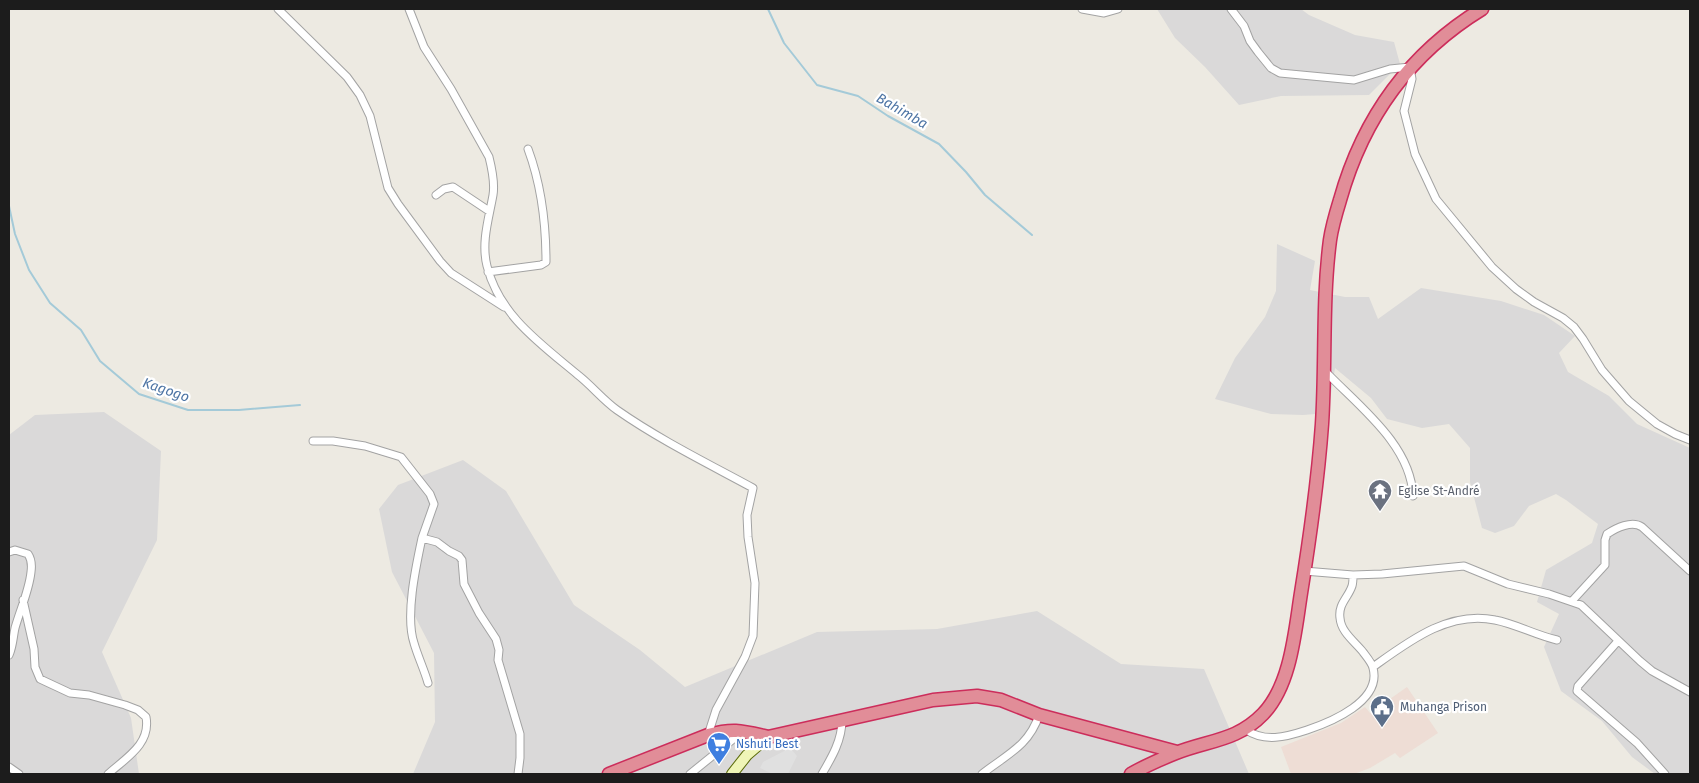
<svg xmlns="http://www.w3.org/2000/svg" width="1699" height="783" font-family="'Fira Sans',sans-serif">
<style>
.residential{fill:#dad9d9}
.military{fill:#eeddd5}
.parking{fill:#e0e0e0}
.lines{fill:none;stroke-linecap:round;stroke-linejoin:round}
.stream{stroke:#a4cad8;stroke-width:2}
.street-casing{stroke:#a3a3a3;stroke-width:9}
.secondary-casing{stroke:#5b6b0a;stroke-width:12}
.highway-casing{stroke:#cc2d5b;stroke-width:15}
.street{stroke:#fff;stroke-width:7}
.secondary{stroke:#eff5b7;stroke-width:10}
.highway{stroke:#e18d98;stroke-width:12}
.labels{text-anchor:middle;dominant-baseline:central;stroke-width:4.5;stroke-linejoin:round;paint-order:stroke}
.worship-label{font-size:12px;fill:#5b616d;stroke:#fff;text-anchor:start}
.service-label{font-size:12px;fill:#4e5e75;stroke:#fff;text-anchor:start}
.shop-label{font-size:12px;fill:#366cbe;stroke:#fff;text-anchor:start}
.water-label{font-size:14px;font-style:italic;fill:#4e75a5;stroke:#fff}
</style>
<rect width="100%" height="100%" fill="#edeae2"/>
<path class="residential" d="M1157 9H1301L1309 15 1355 35 1394 42 1400 64 1369 95 1281 96 1239 105 1205 67 1175 38Z
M1277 244 1315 261 1310 290 1345 297H1369L1378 319 1421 288 1501 301 1544 315 1575 336 1559 353 1568 372 1609 396 1637 424 1690 448V774H1655L1632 757 1602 721 1561 691 1544 647 1559 614 1537 602 1546 570 1592 543 1598 524 1566 500 1556 494 1529 506 1514 526 1495 533 1482 528 1470 482V448L1449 424 1422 428 1387 419 1371 398 1335 368 1328 413 1303 415 1271 414 1215 399 1235 358 1265 317 1276 291Z
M104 412 161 451 157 540 102 652 131 718 139 774H9V435L35 415Z
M463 460 506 491 574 605 640 650 685 687 817 632 937 629 1037 611 1121 664 1204 669 1249 774H413L435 722 434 653 392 572 379 509 398 485Z"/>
<path class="military" d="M1407 687 1438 733 1400 758 1395 753 1370 768 1354 774H1291L1281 747 1341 723 1365 707 1370 713Z"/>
<path class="parking" d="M790 748 797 756 788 774H773L760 768 763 762Z"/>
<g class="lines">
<path class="stream" d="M768 9 784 43 817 85 858 96 888 116 939 144 966 172 985 195 1032 235
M9 206 15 234 29 270 50 303 81 330 100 361 139 394 188 410H239L300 405"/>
<g class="street-casing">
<path id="street" d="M278 9 347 77 360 95 370 116 388 188 398 204 440 261 451 273 504 307
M409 9 424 47 451 89 489 157C492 169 495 183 493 195 489 218 481 242 487 266 499 315 541 344 578 375 592 386 603 400 617 410 660 440 707 463 753 488L747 515 748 537 755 583 753 636 745 657 716 710 708 735
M1082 9 1104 13 1118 9
M1231 9 1244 26 1250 41 1258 52 1271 68 1280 73 1354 80 1390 69 1410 67 1412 79 1404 111 1415 154 1436 199 1492 267 1516 289 1534 302 1563 318 1574 327 1583 339 1602 370 1629 401 1657 424 1675 434 1690 440
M436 195 444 189 453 187 489 211
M488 272 541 265 546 262C546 225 541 184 528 149
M1324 370C1357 405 1411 444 1413 496
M313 441H333L365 446 401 457 430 494 434 504 422 538 437 542 449 551 459 556 462 560 464 584 479 613 496 639 499 650 498 660 520 734V758L518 774
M422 538C416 566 405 616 414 643 418 657 424 669 428 683
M9 552 15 550 28 554C32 560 32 565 31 572 29 591 20 610 15 628 13 637 13 646 9 655
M1304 571 1353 575 1382 574 1464 566 1508 584 1549 594 1581 605 1640 661 1652 671 1690 692
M23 600 34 649 35 667 40 679 70 693 89 695 125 705 138 710 146 717C151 744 126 758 108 774
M1572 601 1605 565V540L1607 534C1616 528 1632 520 1642 527L1690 571
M1618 641 1578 686 1577 691 1637 743 1665 774
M1373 667C1408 642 1449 610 1495 620 1516 624 1535 635 1557 640
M1245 729C1264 743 1286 737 1307 730 1331 722 1382 701 1373 668 1372 663 1366 656 1363 652 1354 641 1341 632 1340 618 1338 604 1348 598 1352 586 1353 583 1353 579 1353 575
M9 767 19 774
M690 774 742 732
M822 774C832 757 842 740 842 720
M982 774C1006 755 1029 746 1039 715"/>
</g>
<g class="secondary-casing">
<path id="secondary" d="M732 774 747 755 768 737"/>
</g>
<g class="highway-casing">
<path id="highway" d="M609 774 708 735C734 728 742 731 768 737L933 700 977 696 1001 700 1039 715 1177 752
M1131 774C1145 766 1161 759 1176 753 1209 740 1237 741 1263 714 1291 685 1295 631 1301 593 1310 537 1318 480 1322 424 1326 362 1322 301 1330 240 1332 226 1336 213 1340 200 1363 118 1410 53 1482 9"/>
</g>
<use href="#street" class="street"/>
<use href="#secondary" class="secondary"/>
<use href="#highway" class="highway"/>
</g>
<defs>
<g id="temple-pin" transform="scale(1.25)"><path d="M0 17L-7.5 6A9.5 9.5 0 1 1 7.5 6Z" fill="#6b7280" stroke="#fff"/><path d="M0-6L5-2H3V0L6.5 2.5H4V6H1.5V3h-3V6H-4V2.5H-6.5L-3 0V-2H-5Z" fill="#fff"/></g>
<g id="civic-pin" transform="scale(1.25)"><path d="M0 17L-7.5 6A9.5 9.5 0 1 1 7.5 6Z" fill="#5c6f8a" stroke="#fff"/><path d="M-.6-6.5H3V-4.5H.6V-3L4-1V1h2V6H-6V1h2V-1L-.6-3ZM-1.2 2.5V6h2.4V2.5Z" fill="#fff"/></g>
<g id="supermarket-pin" transform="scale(1.25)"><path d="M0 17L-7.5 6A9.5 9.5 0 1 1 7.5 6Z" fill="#3f7fe0" stroke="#fff"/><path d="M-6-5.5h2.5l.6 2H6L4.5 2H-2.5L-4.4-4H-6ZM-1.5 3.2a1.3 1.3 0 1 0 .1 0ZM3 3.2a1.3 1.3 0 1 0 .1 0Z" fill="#fff"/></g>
</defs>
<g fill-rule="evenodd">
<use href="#temple-pin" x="1380" y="491"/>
<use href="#civic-pin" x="1382" y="707"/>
<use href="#supermarket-pin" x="719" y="744"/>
</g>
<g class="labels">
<g class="worship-label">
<text x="1398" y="491">Eglise St-André</text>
</g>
<g class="service-label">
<text x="1400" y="707">Muhanga Prison</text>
</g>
<g class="shop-label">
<text x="736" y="744">Nshuti Best</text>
</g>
<g class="water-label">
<text transform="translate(902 111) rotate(30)">Bahimba</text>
<text transform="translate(166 390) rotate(19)">Kagogo</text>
</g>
</g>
<rect width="1699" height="783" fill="none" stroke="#1c1c1c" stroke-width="20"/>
</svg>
